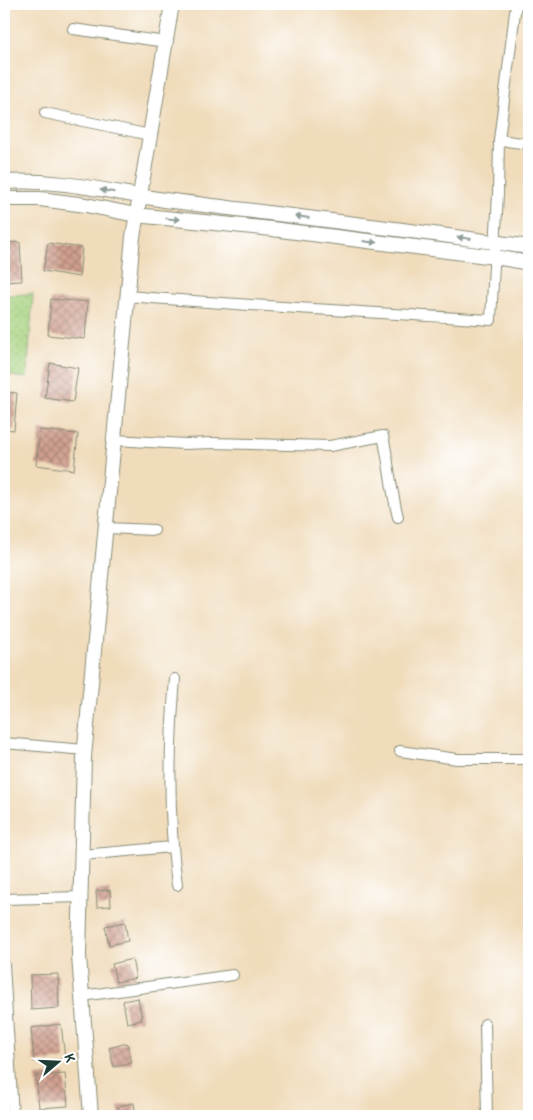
<svg xmlns="http://www.w3.org/2000/svg" width="533" height="1120" font-family="'Patrick Hand',sans-serif">
<style>
.park{fill:url(#park-dots);stroke:#628859}
.building{fill:url(#building-cross-hatch)}
.lines{fill:none;stroke-linecap:round;stroke-linejoin:round}
.street-casing{stroke:#888c77;stroke-width:12}
.secondary-casing{stroke:#888c77;stroke-width:16}
.street{stroke:#fff;stroke-width:10}
.secondary{stroke:#fff;stroke-width:14}
.oneway{fill:#8f9e9a}
</style>
<defs>
<pattern id="park-dots" width="8" height="8" patternUnits="userSpaceOnUse" patternTransform="scale(1.25)"><rect width="8" height="8" fill="#a6d27e"/><path d="M2 2h.1M6 6h.1" fill="none" stroke="#8eb56e" stroke-width="1.8" stroke-linecap="round"/></pattern>
<pattern id="building-cross-hatch" width="8" height="8" patternUnits="userSpaceOnUse" patternTransform="scale(1.25)"><rect width="8" height="8" fill="#d09f8e"/><path d="M0 0l8 8M0 8l8-8" fill="none" stroke="#a88375"/></pattern>
</defs>
<rect width="100%" height="100%" fill="#fff"/>
<filter id="ink" filterUnits="userSpaceOnUse"><feTurbulence type="fractalNoise" baseFrequency=".02" numOctaves="2"/><feDisplacementMap in="SourceGraphic" scale="10" xChannelSelector="R" yChannelSelector="G"/><feConvolveMatrix kernelMatrix="1 2 1 2 8 2 1 2 1" color-interpolation-filters="sRGB"/></filter>
<filter id="wash" filterUnits="userSpaceOnUse"><feTurbulence type="fractalNoise" baseFrequency=".0096" numOctaves="4" result="noise"/><feDisplacementMap in="SourceGraphic" scale="20" xChannelSelector="R" yChannelSelector="G"/><feGaussianBlur stdDeviation="1.12" result="paint"/><feColorMatrix in="noise" values="0 0 0 0 0 0 0 0 0 0 0 0 0 0 0 0 0 1.4 0 .05"/><feComposite in="paint" operator="in"/></filter>
<g filter="url(#wash)">
<rect width="100%" height="100%" fill="#f0dbba"/>
<path class="park" d="M33 294 27 378 4 375V295Z"/>
<g id="blocks">
<path class="building" d="M20 242 22 281 4 282V243Z
M48 243 82 248 79 277 43 271Z
M51 299 88 302 85 339 48 335Z
M50 363 78 368 73 402 45 398Z
M4 392 17 393 14 430 4 429Z
M40 430 78 434 74 470 36 465Z
M110 890 111 906 97 907 96 891Z
M125 922 128 941 109 945 105 926Z
M132 959 136 978 116 982 112 964Z
M58 974 59 1008 31 1010 30 975Z
M138 998 142 1020 127 1023 123 1001Z
M61 1024 65 1059 34 1062 31 1028Z
M127 1043 132 1063 114 1067 109 1048Z
M65 1074 68 1106 39 1108 36 1076Z
M134 1103 136 1116H120L118 1106Z"/>
</g>
</g>
<g filter="url(#ink)">
<use href="#blocks" fill-opacity="0" stroke="#888c77" stroke-width="1"/>
<g class="lines">
<g class="street-casing">
<path id="street" d="M73 29 166 42
M45 113 150 135
M499 140 529 144
M127 296C248 306 370 312 491 320L498 194 499 140 516 4
M114 440 185 444 212 443 330 446 383 436C389 463 391 490 398 517
M106 528 154 530
M175 679C169 747 168 816 177 885
M4 743 85 750
M400 751 457 759H529
M82 855 172 847
M4 899 80 897
M4 964 13 1116
M82 996 233 975
M485 1024 487 1116"/>
</g>
<g class="secondary-casing">
<path id="secondary" d="M4 182C60 178 117 194 173 201 291 216 411 230 529 247
M4 199H40L86 205 136 215 272 229 495 257 529 263
M91 1116 79 956 84 757 133 237 172 4"/>
</g>
<use href="#street" class="street"/>
<use href="#secondary" class="secondary"/>
</g>
<defs><path id="oneway-solid" d="M-6-.8H1V-3.2L6.5 0L1 3.2V.8H-6Z" transform="scale(1.25)"/></defs>
<g class="oneway">
<use href="#oneway-solid" transform="translate(107 191) rotate(-171)"/>
<use href="#oneway-solid" transform="translate(302 217) rotate(-173)"/>
<use href="#oneway-solid" transform="translate(173 219) rotate(6)"/>
<use href="#oneway-solid" transform="translate(464 238) rotate(-173)"/>
<use href="#oneway-solid" transform="translate(370 242) rotate(7)"/>
</g>
</g>
<rect width="533" height="1120" fill="none" stroke="#fff" stroke-width="20"/>
<g transform="translate(58 1062) rotate(71)" stroke="#ffffff" stroke-width="4" paint-order="stroke">
<path d="M0-4L9 19L0 12L-9 19Z" fill="#1f3d34"/>
<text y="-8" font-size="14" font-weight="bold" text-anchor="middle" fill="#1f3d34">K</text>
</g>
</svg>
